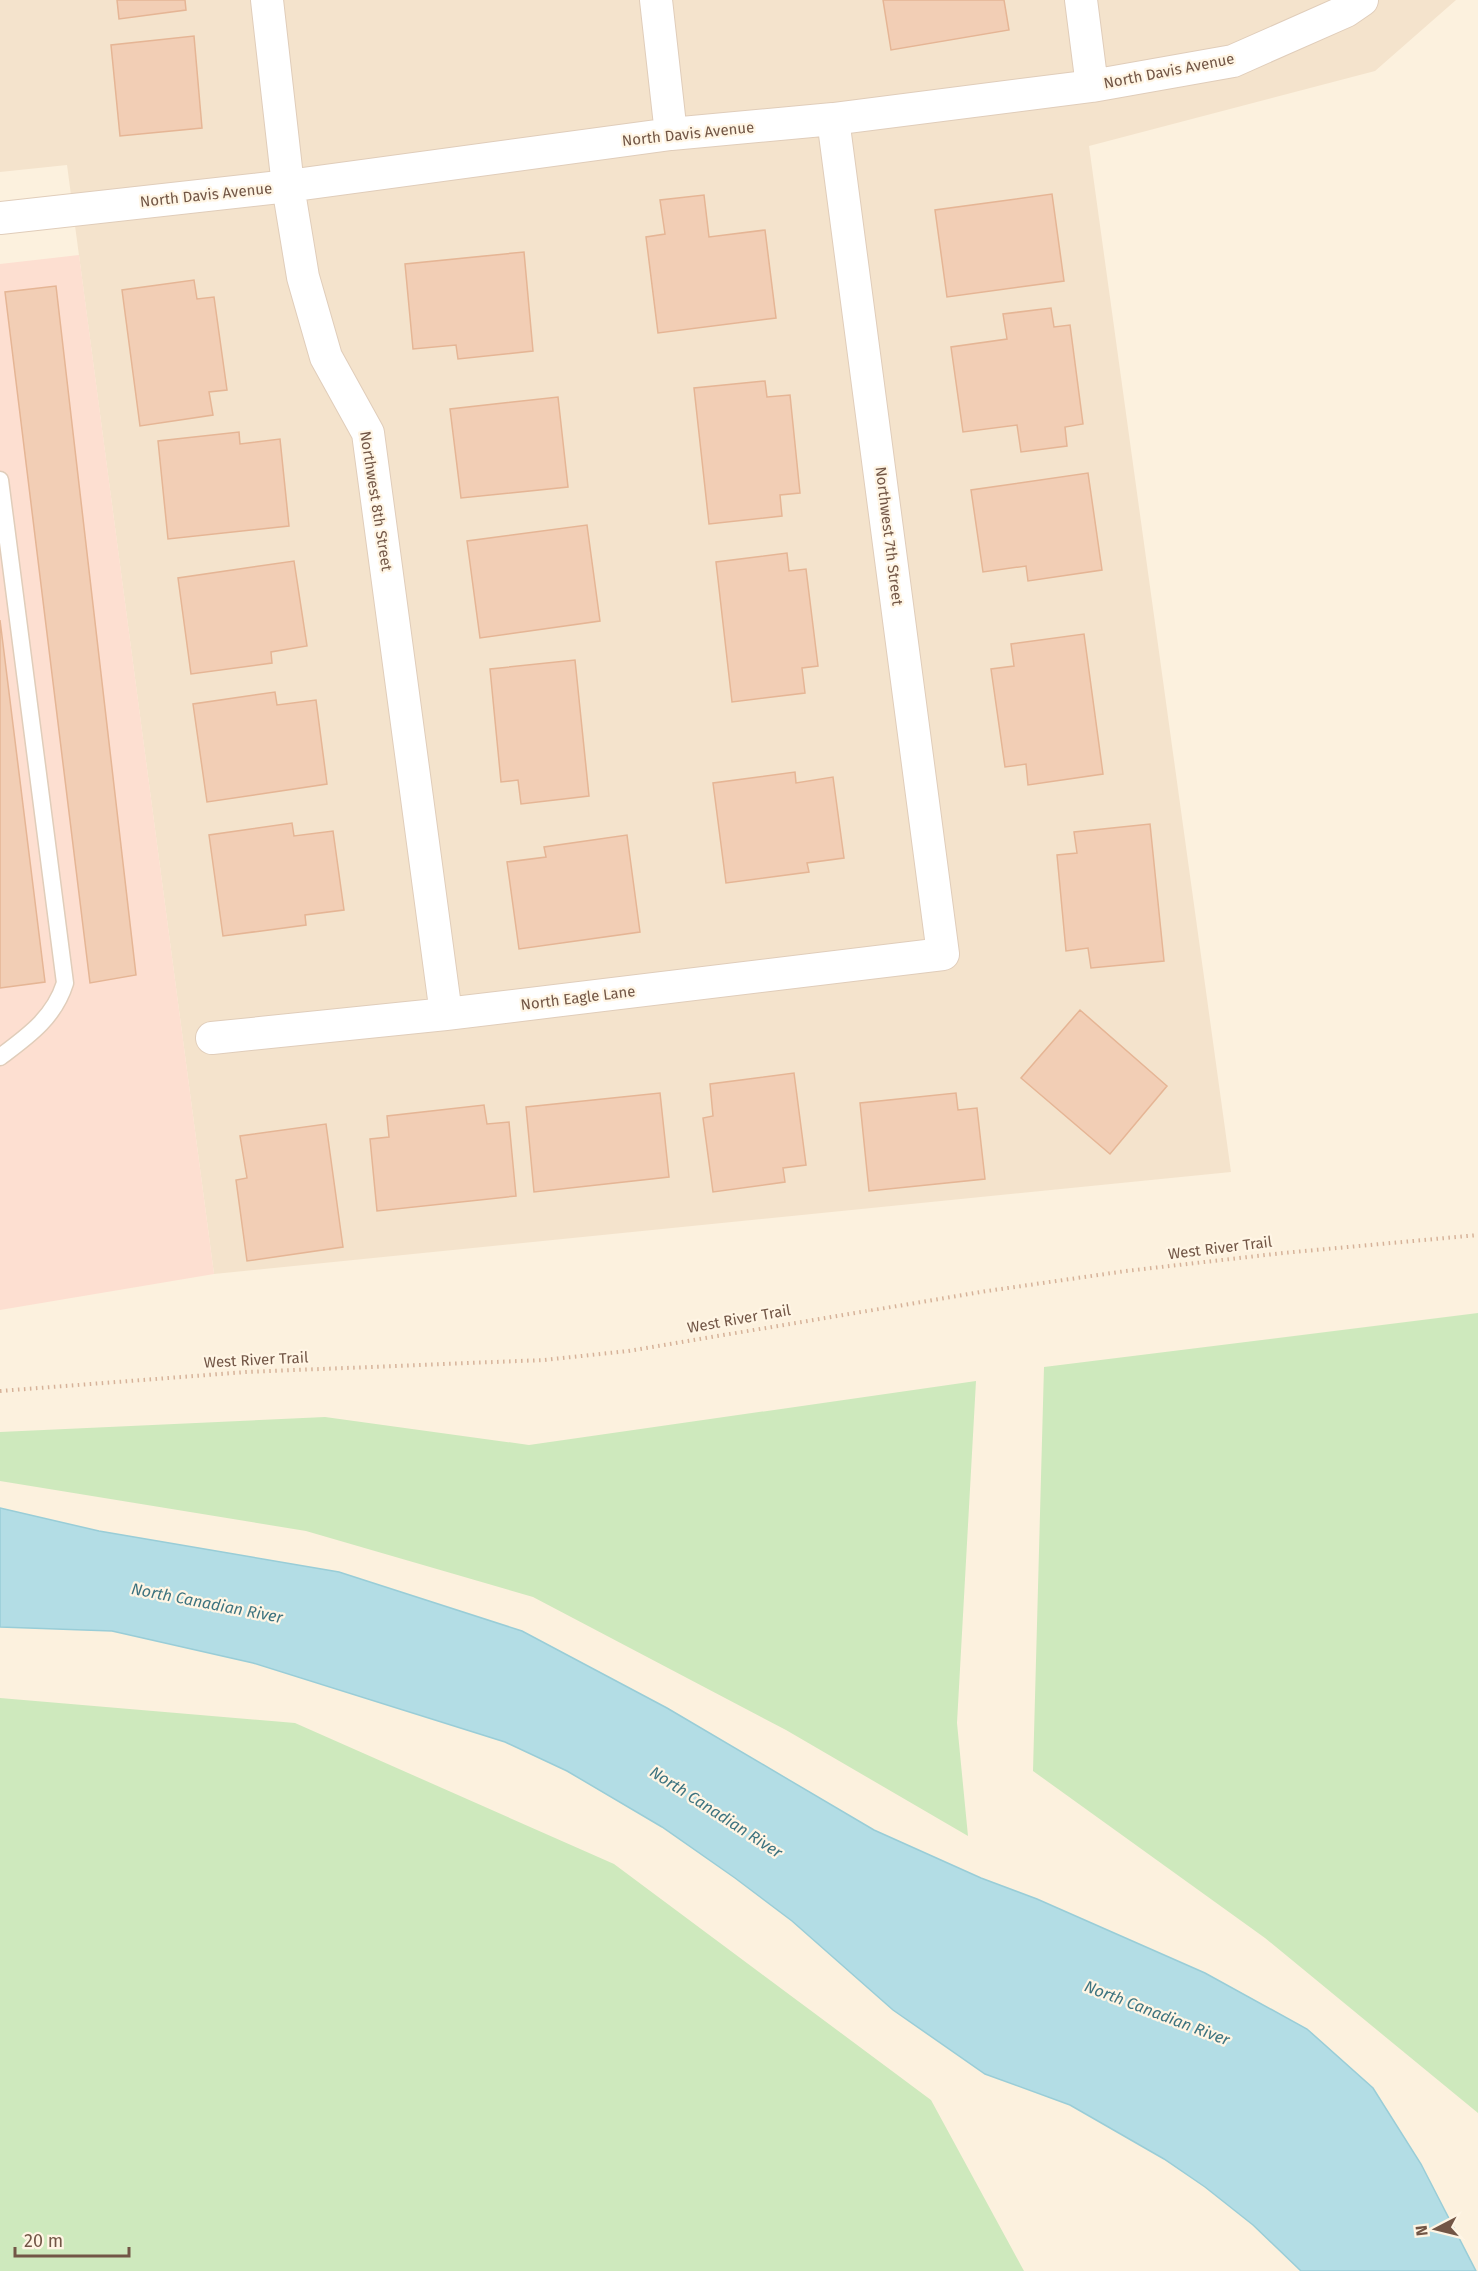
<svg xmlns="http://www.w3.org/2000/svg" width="1478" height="2271" font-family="'Fira Sans',sans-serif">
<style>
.residential{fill:#f4e3cc}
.commercial{fill:#fddfd1}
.green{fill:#cee9bd}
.water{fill:#b3dde5;stroke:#99cdd7;stroke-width:1.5}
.building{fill:#f2ceb5;stroke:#e5b595;stroke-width:1.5}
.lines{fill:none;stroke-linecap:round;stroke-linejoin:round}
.service-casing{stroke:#e0cdba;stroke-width:19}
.minor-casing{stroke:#e0cdba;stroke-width:34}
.path{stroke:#d6b299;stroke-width:4;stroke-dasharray:1.5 4.5;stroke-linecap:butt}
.service{stroke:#fff;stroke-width:16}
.minor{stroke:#fff;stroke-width:32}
.labels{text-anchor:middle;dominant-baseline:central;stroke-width:4.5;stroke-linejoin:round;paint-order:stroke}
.street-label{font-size:15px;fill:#725646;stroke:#fff5e4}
.water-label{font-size:16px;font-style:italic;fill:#3d737f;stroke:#fff5e4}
</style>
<rect width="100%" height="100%" fill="#fcf1de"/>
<path class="residential" d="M0 0H1456L1375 71 1089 146 1231 1172 214 1274 67 165 0 172Z"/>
<path class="commercial" d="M79 255 214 1274 0 1310V264Z"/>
<path class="green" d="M1478 1313V2113L1265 1938 1033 1771 1044 1367Z
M976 1381 957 1723 968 1836 786 1730 533 1597 306 1531 0 1481V1432L325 1417 529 1445Z
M0 1698 295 1723 614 1864 931 2100 1024 2271H0Z"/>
<path class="water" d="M0 1508 99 1531 339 1572 522 1631 667 1708 874 1830 981 1878 1037 1899 1205 1973 1307 2029 1373 2088 1421 2164 1476 2271H1301L1253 2225 1205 2187 1164 2159 1070 2105 985 2074 893 2010 792 1921 735 1878 662 1827 567 1771 505 1742 253 1663 112 1631 0 1627Z"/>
<path class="building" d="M117 0H185L186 10 119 19Z
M883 0H1004L1009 30 891 50Z
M194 36 202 128 120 136 111 45Z
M1052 194 1064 281 947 297 935 210Z
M704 195 709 237 765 230 776 318 658 333 646 237 665 234 660 200Z
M524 252 533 351 458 359 456 345 413 349 405 264Z
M194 280 197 299 214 297 227 390 209 392 213 415 140 426 122 290Z
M56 286 136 975 90 983 5 292Z
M1051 308 1054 327 1070 325 1083 424 1065 427 1067 446 1021 452 1017 425 963 432 951 347 1007 339 1003 314Z
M765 381 767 397 790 395 800 493 780 495 782 516 709 524 694 388Z
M558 397 568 487 461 498 450 409Z
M239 432 240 444 280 439 289 526 168 539 158 441Z
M1088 473 1102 570 1028 581 1026 566 983 572 971 490Z
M587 525 600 621 480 638 467 541Z
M787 553 789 571 806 569 818 666 802 668 805 693 732 702 716 562Z
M294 561 307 646 271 652 272 663 191 674 178 578Z
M0 620 45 982 0 988Z
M1084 634 1103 774 1028 785 1026 764 1005 767 991 669 1014 666 1011 644Z
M575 660 589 796 521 804 518 780 501 782 490 669Z
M275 692 277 705 316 700 327 784 207 802 193 704Z
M795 772 796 783 833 777 844 858 807 863 809 872 726 883 713 783Z
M292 823 294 836 333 831 344 910 305 915 306 925 223 936 209 835Z
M1150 824 1164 961 1091 968 1088 948 1066 951 1057 855 1077 853 1074 832Z
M627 835 640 932 519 949 507 862 546 857 544 847Z
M1080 1010 1167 1086 1110 1154 1021 1078Z
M794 1073 806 1165 783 1168 785 1182 713 1192 703 1118 713 1116 710 1084Z
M660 1093 669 1177 534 1192 526 1107Z
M956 1093 958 1110 977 1108 985 1179 869 1191 860 1103Z
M484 1105 487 1124 509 1122 516 1196 377 1211 370 1139 389 1137 387 1116Z
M326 1124 343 1247 247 1261 236 1180 247 1178 240 1136Z"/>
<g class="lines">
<g class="service-casing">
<path id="service" d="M0 480 65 983C54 1018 28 1036 0 1057"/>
</g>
<g class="minor-casing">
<path id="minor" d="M267 0 288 186 303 277 326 357 368 433 446 1014
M656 0 671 134
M1081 0 1092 86
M0 218 288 186 671 134 833 119 1092 86 1233 61 1346 11 1362 0
M212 1038 446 1014 943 954 833 119"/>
</g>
<path class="path" d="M0 1391 246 1372 544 1360 628 1351 987 1291 1126 1271 1283 1253 1478 1235"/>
<use href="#service" class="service"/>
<use href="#minor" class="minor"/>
</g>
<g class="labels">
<g class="street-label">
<text transform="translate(1169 71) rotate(-11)">North Davis Avenue</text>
<text transform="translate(688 134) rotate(-6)">North Davis Avenue</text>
<text transform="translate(206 195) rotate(-6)">North Davis Avenue</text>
<text transform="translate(376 501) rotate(81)">Northwest 8th Street</text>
<text transform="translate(889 536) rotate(83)">Northwest 7th Street</text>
<text transform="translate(578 998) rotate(-7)">North Eagle Lane</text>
<text transform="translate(1220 1248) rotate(-7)">West River Trail</text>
<text transform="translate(739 1319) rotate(-10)">West River Trail</text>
<text transform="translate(256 1360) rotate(-3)">West River Trail</text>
</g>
<g class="water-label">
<text transform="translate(207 1603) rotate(11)">North Canadian River</text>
<text transform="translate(716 1812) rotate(33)">North Canadian River</text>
<text transform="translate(1157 2013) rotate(21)">North Canadian River</text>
</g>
</g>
<g transform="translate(1436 2229) rotate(263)" stroke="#fff5e4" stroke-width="4.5" paint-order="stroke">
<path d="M0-4.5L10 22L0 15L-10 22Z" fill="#725646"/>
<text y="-9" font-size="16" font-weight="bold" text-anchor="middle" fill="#725646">N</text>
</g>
<path d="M15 2247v9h114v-9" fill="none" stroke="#725646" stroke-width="3"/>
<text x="24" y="2247" font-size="18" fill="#725646" stroke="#fff5e4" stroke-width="4.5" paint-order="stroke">20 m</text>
</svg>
